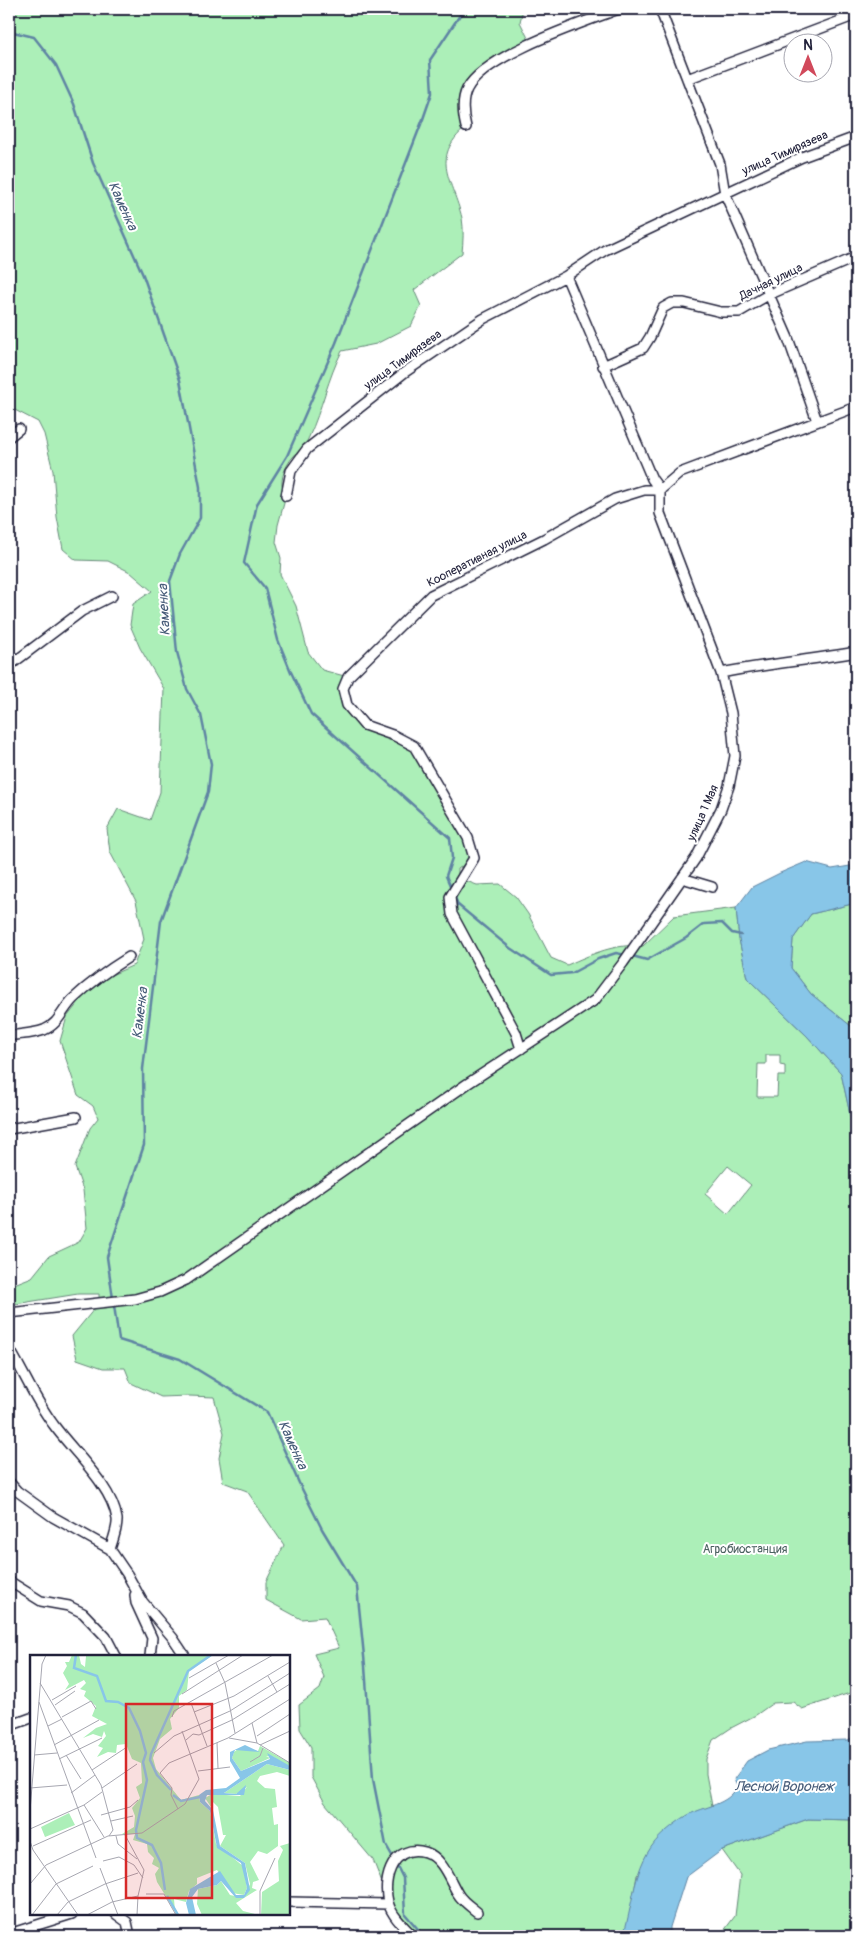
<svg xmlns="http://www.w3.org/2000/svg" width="865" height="1945" font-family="Pangolin,sans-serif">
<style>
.green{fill:#acefb8;stroke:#67887a;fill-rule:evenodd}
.water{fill:#88c6e8;stroke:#5f84a3}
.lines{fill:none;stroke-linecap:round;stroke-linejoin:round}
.stream{stroke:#5f84a3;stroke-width:2.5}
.minor-casing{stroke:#22223b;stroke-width:12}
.minor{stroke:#fff;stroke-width:9}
.labels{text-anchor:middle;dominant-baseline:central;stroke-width:4;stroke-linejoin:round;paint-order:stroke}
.street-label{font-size:12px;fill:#22223b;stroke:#fff}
.park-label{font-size:12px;fill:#4b6060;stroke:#fff}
.water-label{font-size:14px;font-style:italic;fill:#465b78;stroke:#fff}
.inset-river{fill:none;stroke:#88c6e8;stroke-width:2.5}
.inset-road{fill:none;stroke:#a7a7b1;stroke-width:1}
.view{fill:#d62828;fill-opacity:0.15;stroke:#d62828;stroke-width:2.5}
.inset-edge{fill:none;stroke:#22223b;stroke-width:2.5}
</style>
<rect width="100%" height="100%" fill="#fff"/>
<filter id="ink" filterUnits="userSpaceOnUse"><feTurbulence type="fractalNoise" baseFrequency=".02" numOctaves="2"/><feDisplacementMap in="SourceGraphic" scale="10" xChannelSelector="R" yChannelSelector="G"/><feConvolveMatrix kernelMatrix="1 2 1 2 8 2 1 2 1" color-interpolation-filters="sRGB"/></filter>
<g filter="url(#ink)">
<path class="green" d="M9 9H523L520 22 531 44 485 70 467 89 466 127C429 159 453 180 462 218 464 229 463 242 462 253L414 290 421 306 411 326 376 344 342 351C328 378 322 409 309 437 305 448 293 454 288 464 282 473 279 487 286 496L278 525 276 542 281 558 280 574 296 606 308 652 322 670 348 677 343 689 355 717 414 746 474 858 458 869V878L477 885 500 884 516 897 528 914 551 958 567 965C592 954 616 943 643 946L674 916 736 908 739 939 747 978 807 1036 841 1073 856 1142V1691L802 1709 793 1702 773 1703 756 1715 731 1728 713 1740 706 1759V1774L712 1806 689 1815 637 1875 630 1915 623 1936H413L388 1904 382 1883 373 1860 325 1803 311 1777V1747L300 1729 299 1705 320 1689 324 1677 314 1654 339 1648 325 1617 301 1619 266 1600V1582L284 1545 247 1491 223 1482 219 1458 224 1433 214 1397 189 1396 161 1397 131 1383 125 1368H103L77 1359 72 1336 99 1303V1294H78L9 1305V1286L32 1277 49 1256 79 1242 87 1228 83 1190 75 1167 90 1128 98 1118 93 1106 78 1095 60 1041 67 1017 86 993 109 976 134 965 144 939 136 901 110 852 107 829 118 809 150 820 160 792 164 689 140 648 130 625 133 604 152 591 130 572 108 561 76 560 63 549 57 517 53 471 44 434 38 422 9 407ZM766 1055H780V1065L785 1066V1076H778L777 1097H757L758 1064H766ZM728 1166 751 1185 728 1214 705 1194Z
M856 903V1030L811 994 791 968 793 939 811 914Z
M808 1819 856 1820V1936H720L735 1916 740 1875 722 1850Z"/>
<path class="water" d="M806 862 832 869 856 865V903L811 914 793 939 791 968 811 994 856 1030V1142L841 1073 807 1036 747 978 739 939 736 908 752 887 780 873Z
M856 1736V1820L808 1819 722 1850 686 1877 670 1927V1936H623C635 1899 633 1858 666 1831 673 1825 681 1819 688 1815 705 1806 728 1805 737 1787L734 1779 747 1761 768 1750 807 1741 848 1740Z"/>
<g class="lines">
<path class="stream" d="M9 31 34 37 56 65 74 104 93 163 143 275 180 380 200 487V518L180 554 170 581 177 652 187 689 201 715 211 764 208 792 161 921 143 1069 144 1145 107 1257 119 1340 180 1359 267 1412 299 1483 322 1529 357 1587 365 1666 373 1779 386 1845 394 1859
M452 890 446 876 452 858 450 838 311 714 291 672 278 640 265 588 244 563 257 504 287 456 336 343 423 119 432 93 430 60 464 9
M454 895 458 905 510 948 551 975 572 973 598 959 616 953 626 955
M632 956 647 960 686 938 704 924 722 923 732 933 741 935
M396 1864 403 1878 405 1914 424 1936"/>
<g class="minor-casing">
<path id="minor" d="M660 9 720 164 725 194 788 338 817 421
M687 79 856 15
M466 127C463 115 461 101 467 89 486 54 582 23 619 9
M566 276 652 479 660 490
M603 366 643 348 650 337 663 308 672 303H684L721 312H739L768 295 856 257
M9 437 19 429
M286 496 291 471 307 449 405 372 483 319 566 276 605 250 802 157 856 137
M9 666 82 611 112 596
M721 673C766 664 811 660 856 652
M682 878 712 887
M9 1036C20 1034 33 1034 44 1030 59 1024 62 1010 73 999 90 983 108 970 129 957
M521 1049 516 1033 452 914 450 897 474 858 468 838 414 746 395 736 364 725 347 705 343 689 348 677 431 595 544 539 615 499 644 490H660L680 473 856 407
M9 1129 76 1117
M9 1313 135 1299 160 1292 186 1280 467 1084 595 1000 623 963 696 858 721 809 729 786 735 756 731 713 721 673 660 513V490
M9 1348C24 1373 35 1400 53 1424 72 1451 112 1485 117 1519 118 1527 113 1540 110 1549
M9 1482 17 1491 53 1517 110 1549 127 1574 142 1601 173 1638 185 1656
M9 1581 41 1601 69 1606 83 1613 106 1637 116 1656
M135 1595 136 1603 152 1638 150 1656
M9 1726 31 1718
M289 1902 388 1904
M116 1914 127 1922 130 1936
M9 1934 72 1914
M413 1936C404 1927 391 1915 388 1902 382 1878 394 1843 425 1852 443 1858 449 1879 458 1894 462 1901 471 1907 477 1912"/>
</g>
<use href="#minor" class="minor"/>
</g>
</g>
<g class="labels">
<g class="street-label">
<text transform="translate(785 153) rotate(-24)">улица Тимирязева</text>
<text transform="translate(771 282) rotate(-26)">Дачная улица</text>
<text transform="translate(403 360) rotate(-36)">улица Тимирязева</text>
<text transform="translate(477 559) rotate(-27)">Кооперативная улица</text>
<text transform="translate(703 813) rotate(-66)">улица 1 Мая</text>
</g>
<g class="park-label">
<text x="745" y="1549">Агробиостанция</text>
</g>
<g class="water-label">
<text transform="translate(123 206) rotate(66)">Каменка</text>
<text transform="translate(164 610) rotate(-93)">Каменка</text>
<text transform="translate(140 1013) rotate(-83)">Каменка</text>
<text transform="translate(293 1445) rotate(66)">Каменка</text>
<text x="784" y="1786">Лесной Воронеж</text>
</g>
</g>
<g transform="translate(30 1655)">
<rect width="260" height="260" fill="#fff"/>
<path d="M42 0H49L51 9 55 12 56 1 60 0H183L159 16 157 35 149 41V53L140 64 142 74 130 84 123 103 126 114 151 145 169 140 170 147 180 156 186 189 213 211 217 233 214 240 202 238 187 215 167 223V229L159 236 156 247 144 244 145 256 127 227 125 219 129 213 122 209 124 203 118 197 117 189 103 185 105 179H92L104 172 105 161 102 153 110 143 106 132 112 128 111 108 102 104 96 89 87 90 86 98 78 97 67 102 73 93 68 91 76 81 74 76 72 82 63 79 53 83 66 73 77 69 62 61 66 51 54 41 56 36 50 34 56 28 54 25 35 35 39 29 33 18 37 11 35 7H39ZM230 91 260 108V111L246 106 244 102 236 101 240 103 211 116 202 103 204 97 208 94 228 96ZM237 109 260 115V121L247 117 230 121 227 126 235 133 245 134 247 152 242 153 244 170 248 169V191L237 199 228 196 220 207 229 225 223 227 222 233 227 235 206 248 213 256 229 260H172L167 249 168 234 187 230 191 226 200 240 214 243 220 229 215 208 190 191 196 180H193L188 152 182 146 183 155 175 143 182 139 210 141 217 132 206 139 194 138ZM39 158 45 170 15 182 11 172ZM260 188V260H231L232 237 249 226 248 206 253 195 250 191Z" fill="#acefb8"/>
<path d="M215 90 230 97 205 95 202 103 211 116 240 104 237 98 260 111V115L237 109 194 138 206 139 216 130 214 140H177L175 146 183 155 190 191 215 208 220 235 214 243H206L191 226 187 230 168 234 162 242 166 260H159L156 248 160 234 190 216 206 240H214L217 233 211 208 187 193 180 156 170 147 169 140 176 135 196 133 210 123 200 106V97Z" fill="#88c6e8"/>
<path class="inset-river" d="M46 0 44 13 67 21 76 46 88 47 99 53 110 76 116 98 113 107 117 125 106 175 107 183 122 190 131 208 135 235M141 135 127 120 120 105 121 99 158 16 181 0M143 140 151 146 170 142M137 241 148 260"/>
<path class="inset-road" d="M186 8 195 28 205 78M238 21 247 37M159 23 199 0M10 28 71 130 83 175 79 181M152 39 213 0M22 45 46 31M9 47 66 203M161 48 177 91M25 50 45 36M164 57 204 41 260 7M32 62 61 46 66 54M142 62 144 56 243 0M222 68 227 88M18 71 32 64M227 81 260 59M199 83 227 88 260 108M156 85 163 79 169 80 202 65 260 29M187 88 188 113M24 90 69 65M230 90 260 76M124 98 144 81 200 56 260 18M4 100 27 98M36 100 51 124M29 104 72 83M220 107 230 101 233 93M62 115 97 92M168 116 200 112M0 133 37 130M72 133 107 109M41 138 65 120M54 150 74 182M148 154 141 140 142 133 130 118 139 108 198 83 260 44M0 156 12 9 16 0M71 160 100 152 108 145M81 166 103 161M0 174 54 150 72 137M95 180 114 215 108 241 107 260M86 181 88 189 107 204M0 186 3 195 48 260M3 191 61 165M73 206 89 202 104 210 113 223M70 213 88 260M0 229 16 210 78 181 112 178 155 149 169 124 152 76M116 239H134L146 260M2 260 26 229 63 211M27 260 38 247 75 229 108 218M57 260 82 247 108 241M130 260 146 259M230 260V236L245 203"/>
<path class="view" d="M96 49H182V243H96Z"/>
<rect width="260" height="260" class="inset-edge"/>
</g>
<rect width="865" height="1945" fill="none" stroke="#fff" stroke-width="30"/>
<rect x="15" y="15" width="835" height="1915" fill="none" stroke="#22223b" stroke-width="2" filter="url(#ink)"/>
<g transform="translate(808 58)"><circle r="24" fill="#ffffff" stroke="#a7a7b1"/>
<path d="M0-4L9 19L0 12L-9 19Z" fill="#d1495b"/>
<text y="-8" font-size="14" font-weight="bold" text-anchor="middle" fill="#22223b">N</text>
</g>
</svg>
